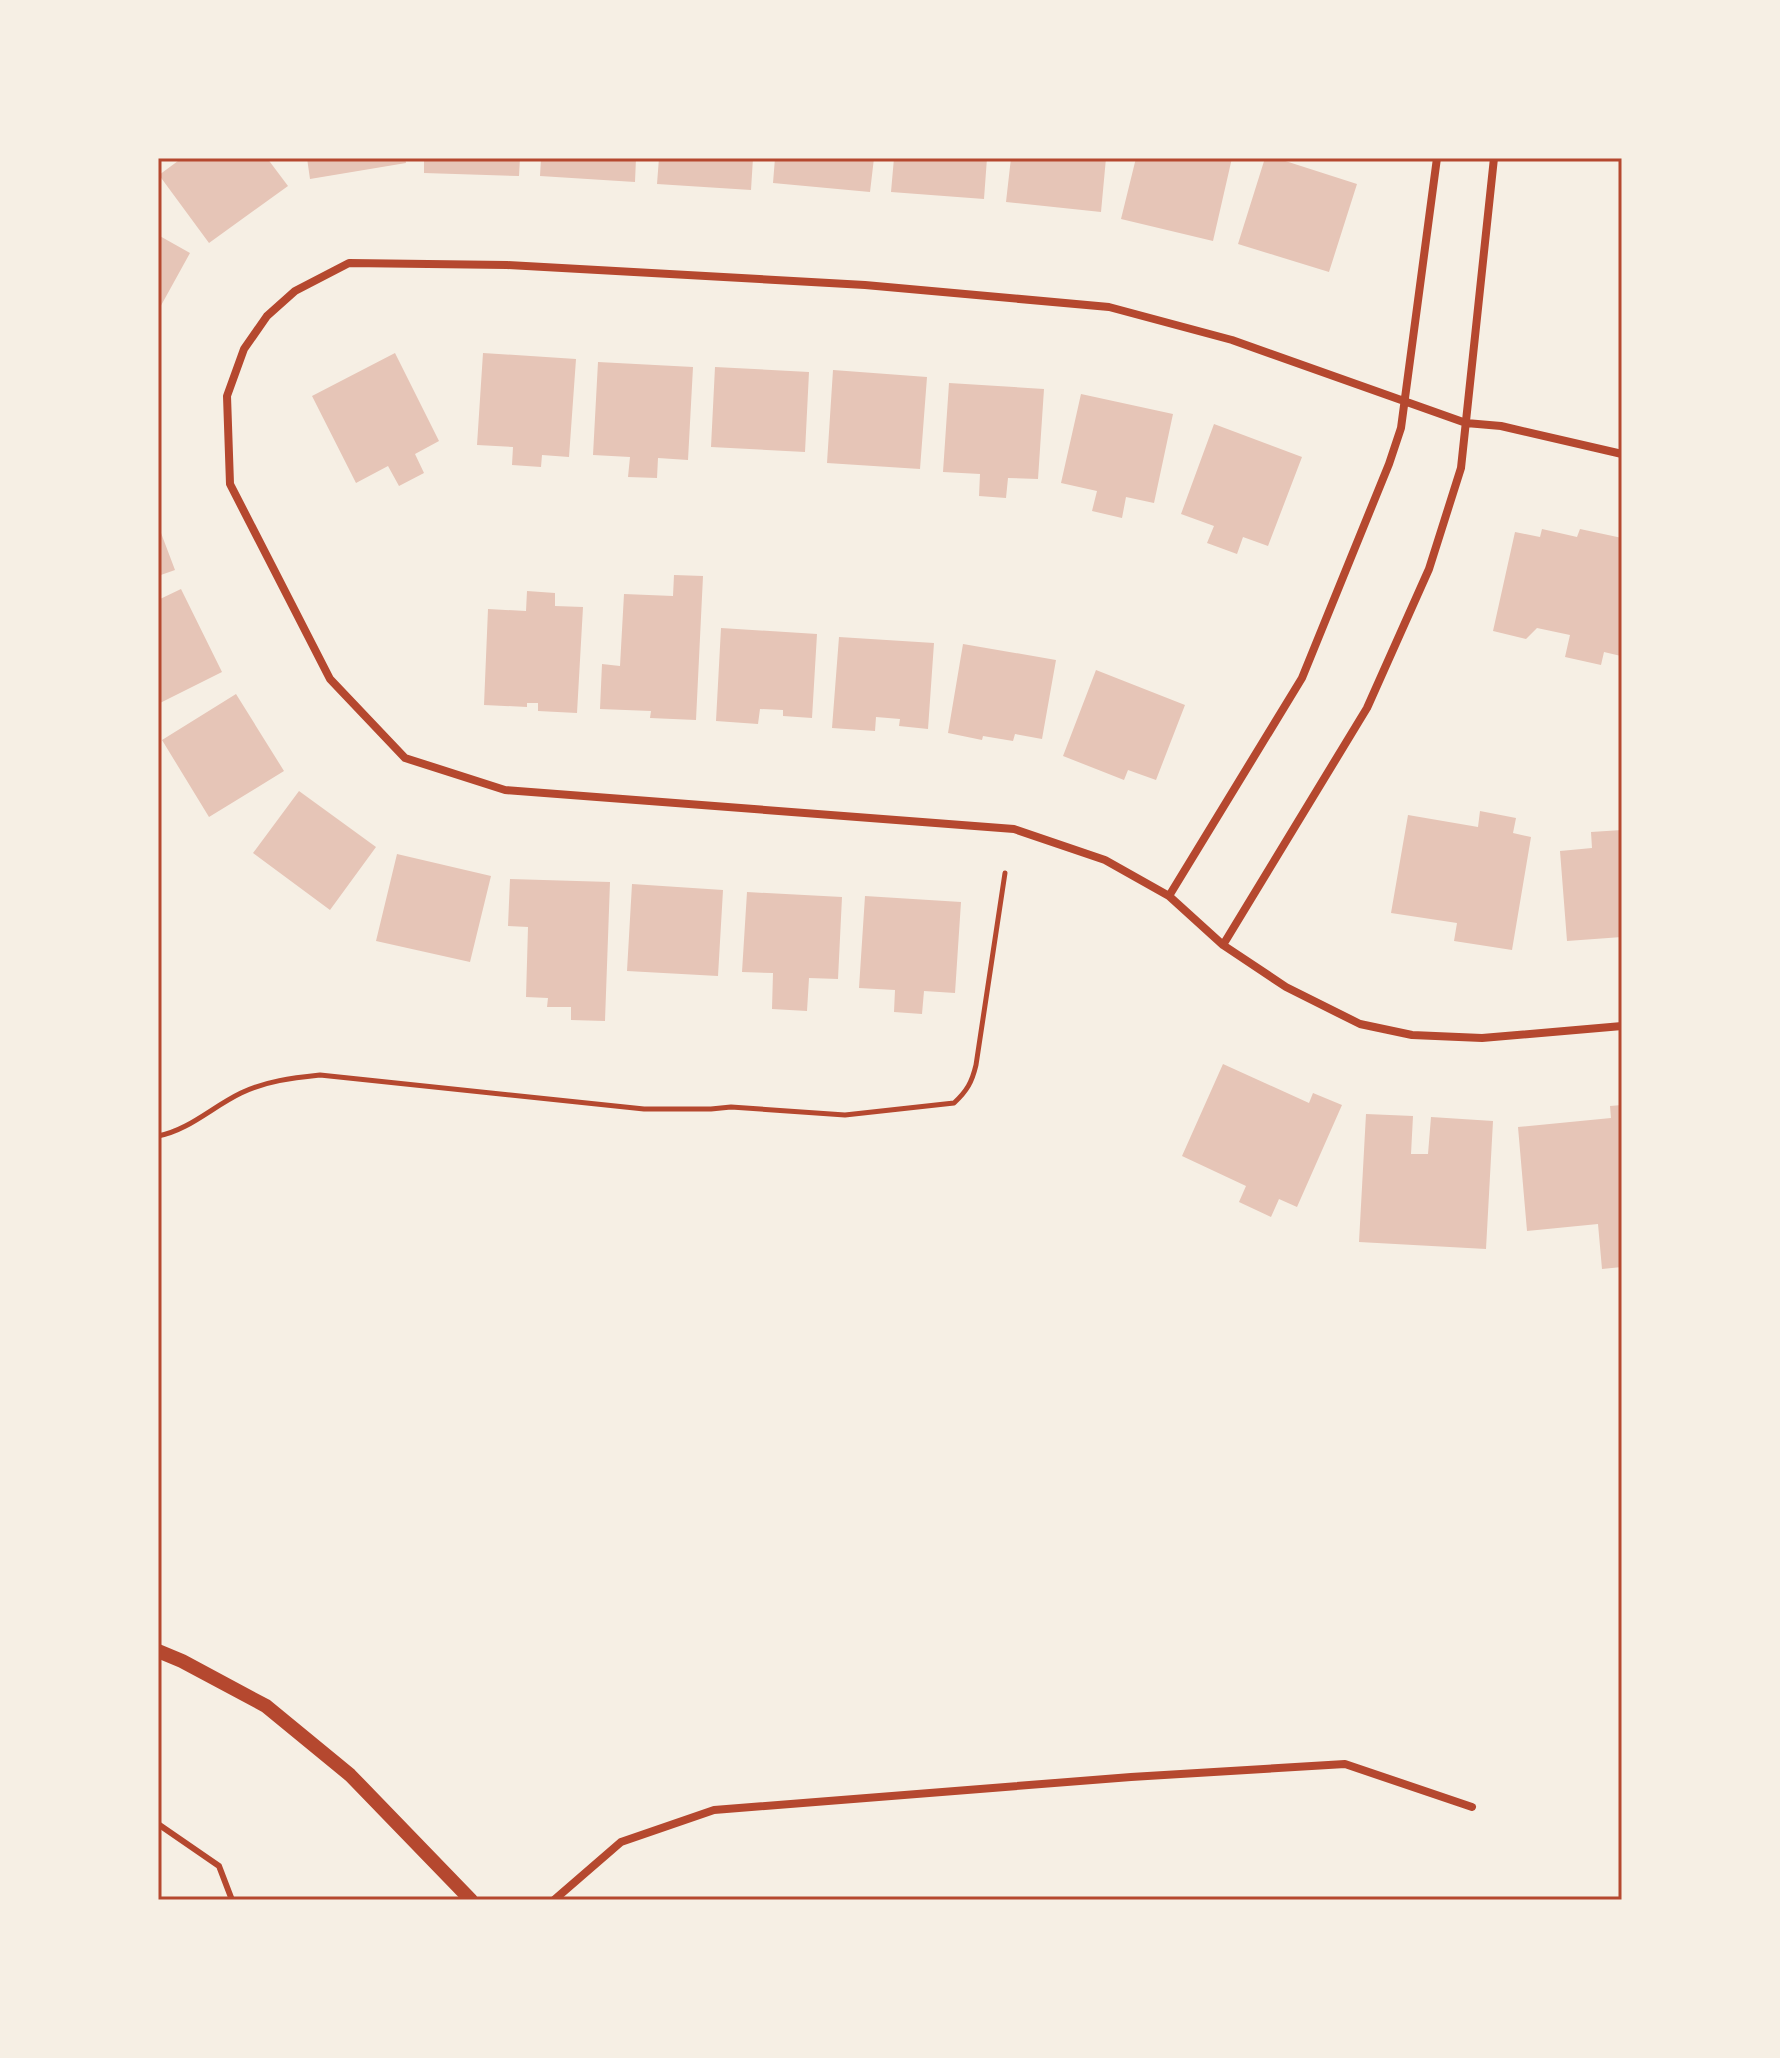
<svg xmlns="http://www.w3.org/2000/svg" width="1780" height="2058" font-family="'Roboto Condensed',sans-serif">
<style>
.building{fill:#e6c5b7}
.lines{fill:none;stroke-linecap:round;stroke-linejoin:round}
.path{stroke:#b5482f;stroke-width:5}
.service{stroke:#b5482f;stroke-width:6}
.minor{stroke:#b5482f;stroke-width:8}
.tertiary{stroke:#b5482f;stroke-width:14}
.neatline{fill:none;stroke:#b5482f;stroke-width:3}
</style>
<rect width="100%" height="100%" fill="#f6efe4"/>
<path class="building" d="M182 158H267L288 186 209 243 159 175Z
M307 158H405L406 163 310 179Z
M424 158H520L519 176 424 173Z
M541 158H636L635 182 540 176Z
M659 158H753L751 190 657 184Z
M775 158H874L870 192 773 183Z
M894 158H987L984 199 891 192Z
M1011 158H1106L1101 212 1006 202Z
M1136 158H1232L1213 241 1121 219Z
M1265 158H1276L1357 184 1329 272 1238 244Z
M158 235 190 253 158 311Z
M395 353 439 441 415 454 424 473 399 486 388 466 356 483 312 396Z
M483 353 576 359 569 457 542 455 541 467 512 465 513 447 477 445Z
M598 362 693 367 688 460 658 458 657 478 628 477 630 457 593 455Z
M715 367 809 372 805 452 711 447Z
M833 370 927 377 920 469 827 463Z
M949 383 1044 389 1038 479 1008 478 1006 498 979 496 980 474 943 472Z
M1081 394 1173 414 1154 503 1126 497 1122 518 1092 511 1097 491 1061 483Z
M1214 424 1302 457 1268 546 1243 537 1237 554 1207 543 1214 526 1181 514Z
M158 525 175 570 158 576Z
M1542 529 1577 537 1580 529 1622 538 1621 656 1604 652 1601 665 1565 657 1570 635 1537 628 1526 639 1493 631 1515 532 1540 537Z
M674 575 703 576 696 720 650 718 651 711 600 709 602 664 620 666 624 594 673 596Z
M181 589 222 672 158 704V600Z
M527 591 555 593V606L583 607 577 713 538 711V703H527V707L484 705 488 609 526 611Z
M721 628 817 634 812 718 783 716V710L760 709 758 724 716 721Z
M839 637 934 643 928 729 899 726 900 719 876 717 875 731 832 728Z
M963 644 1056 660 1042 739 1015 734 1013 741 983 736 982 740 948 733Z
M1096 670 1185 705 1156 780 1128 770 1124 780 1063 756Z
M236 694 284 771 209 817 162 740Z
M299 791 376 847 330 910 253 853Z
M1480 811 1516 818 1513 833 1531 837 1512 950 1454 941 1457 923 1391 913 1408 815 1478 827Z
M1622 830V937L1567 941 1560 851 1592 848 1591 832Z
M397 854 491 876 470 962 376 941Z
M510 879 610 882 605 1021 571 1020V1007H547L548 998 526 997 528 927 508 926Z
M632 884 723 890 718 976 627 971Z
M747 892 842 897 838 979 809 978 807 1011 772 1009 773 973 742 972Z
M865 896 961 902 955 993 924 991 922 1014 894 1012 895 990 859 988Z
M1223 1064 1309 1103 1313 1093 1342 1105 1297 1207 1279 1199 1271 1217 1239 1202 1246 1186 1182 1156Z
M1622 1105V1267L1602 1269 1598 1224 1527 1231 1518 1127 1611 1118 1610 1106Z
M1366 1114 1413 1116 1411 1154H1428L1431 1117 1493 1121 1486 1249 1359 1242Z"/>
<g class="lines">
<path class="path" d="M158 1136C189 1130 212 1107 241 1093 266 1081 292 1078 320 1075L644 1109H711L731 1107 845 1115 954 1103C967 1091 972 1082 976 1065L1005 873"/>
<path class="service" d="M158 1824 219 1866 232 1900"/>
<path class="minor" d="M1622 454 1501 426 1466 423 1232 340 1109 307 865 285 507 265 349 263 295 291 267 316 244 349 227 396 230 484 330 679 405 758 505 790 1014 829 1105 860 1169 896 1223 945 1286 987 1360 1024 1412 1035 1482 1038 1622 1026
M1169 896 1302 678 1389 464 1401 428 1437 158
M1223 945 1367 708 1429 569 1461 468 1494 158
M554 1900 621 1842 714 1810 1131 1777 1345 1764 1472 1807"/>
<path class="tertiary" d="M158 1651 182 1661 266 1706 350 1775 471 1900"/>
</g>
<rect width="1780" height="2058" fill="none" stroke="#f6efe4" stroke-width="320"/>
<rect x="160" y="160" width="1460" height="1738" class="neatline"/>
</svg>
